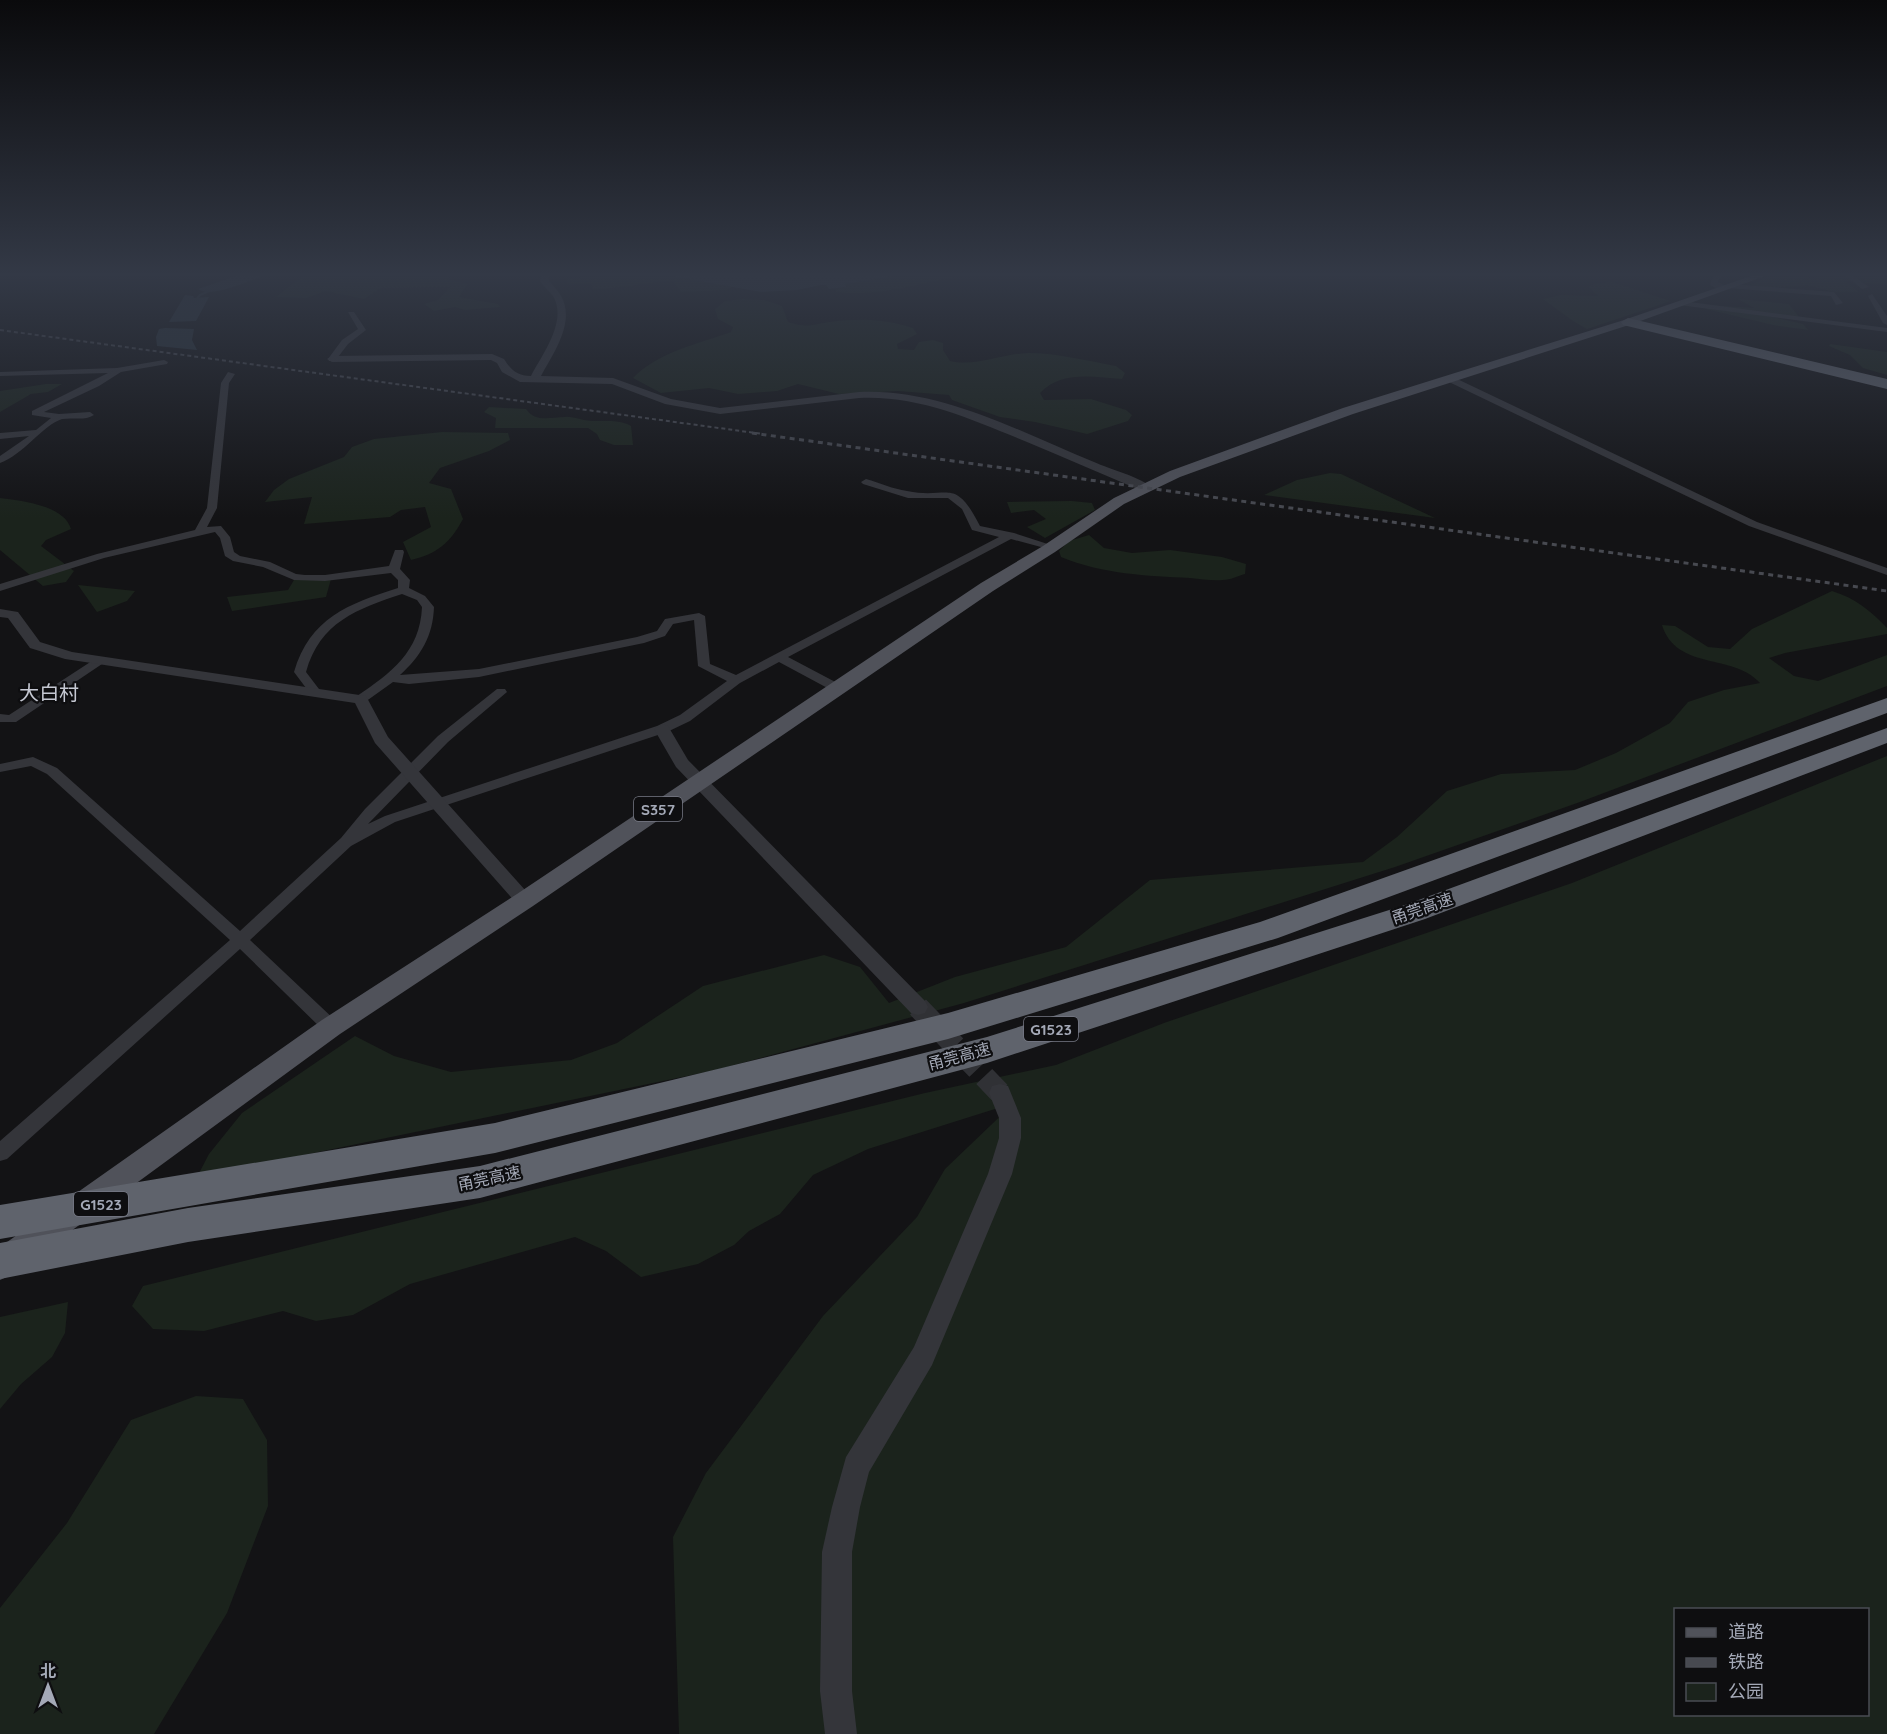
<svg xmlns="http://www.w3.org/2000/svg" width="1887" height="1734" font-family="Quicksand,'Noto Sans SC',sans-serif">
<style>
.green{fill:#1b231c;fill-rule:evenodd}
.water{fill:#28323a}
.lines{fill:none;stroke-linecap:round;stroke-linejoin:round}
.stream{stroke:#28323a;stroke-width:2}
.tertiary-tunnel{stroke:#303135;stroke-width:22;stroke-dasharray:22 10;stroke-linecap:butt}
.minor{fill:#34353a;fill-rule:evenodd}
.tertiary{fill:#34353a;fill-rule:evenodd}
.primary{fill:#50525a;fill-rule:evenodd}
.motorway{fill:#5f636c;fill-rule:evenodd}
.rail-far1{stroke:#474950;stroke-width:2;stroke-dasharray:4 3;stroke-linecap:butt}
.rail{stroke:#474950;stroke-width:3;stroke-dasharray:5 4.5;stroke-linecap:butt}
.labels{text-anchor:middle;dominant-baseline:central;stroke-width:4.5;stroke-linejoin:round;paint-order:stroke}
.shield{fill:#0e0e10;stroke:#777a85;stroke-width:1.5}
.shield-label{font-size:15px;font-weight:bold;fill:#a4a9b7}
.street-label{font-size:16px;fill:#a4a9b7;stroke:#0e0e10}
.quarter-label{font-size:20px;fill:#c5c8d2;stroke:#0e0e10}
</style>
<rect width="100%" height="100%" fill="#131315"/>
<path class="green" d="M303 276H449L447 279 468 284 459 297 498 304 500 307 465 310 455 307 434 311 424 304 438 300 450 287 381 288 364 299 325 291 307 298 276 297Z
M604 276H672L733 286 727 290 681 292 672 281C645 282 619 289 592 289L593 286 589 283 569 285 566 280 571 278Z
M894 276H963C920 282 880 298 836 292L835 289 846 287 844 284Z
M1770 276H1805L1817 280 1816 276H1887V285L1846 281 1858 292H1835L1807 285 1778 288H1761L1751 285Z
M1612 282 1671 301 1587 329 1573 321 1543 299 1561 295 1598 296 1588 287 1594 284Z
M742 299 764 300 782 306 788 322C808 328 810 325 829 322 858 318 886 319 913 328L917 334 897 344 898 349 914 350 919 342 933 340 943 343V350L950 361C976 367 1001 354 1028 353 1057 353 1088 361 1116 366L1125 373 1122 379C1093 377 1062 370 1040 393L1044 400 1091 399 1126 410 1132 415 1128 421 1087 434 1035 422 1000 417 952 400 949 395 898 391 839 394 798 384 777 391 738 394 709 388 661 393 633 378C658 352 698 344 731 332L733 327 718 319 715 309 725 301Z
M1738 299 1789 304 1799 317 1764 315 1803 324 1808 330 1773 325 1706 309 1709 305 1754 308Z
M1830 344 1887 352V375L1863 368 1850 355 1829 346Z
M46 384H62L48 392 31 394 0 412V391Z
M489 407 526 409C536 423 550 417 565 417 571 416 578 419 584 420 599 423 617 418 631 426L633 445H614L600 440 597 434 588 428H495L496 418 484 412Z
M442 432 508 433 510 440 489 451 440 468 429 483 451 489 463 519C450 543 437 554 411 560L403 542 431 527 425 507 401 510 390 517 304 524 312 497 265 502 274 490 289 479 344 457 352 447 374 439Z
M1330 473 1341 474 1435 518 1264 495 1297 480Z
M0 498C22 501 64 505 71 529L46 540 41 546 74 571 66 582 43 586 0 550Z
M1072 501 1092 503 1095 510 1045 538 1027 527 1046 519 1034 510 1011 513 1007 502Z
M1089 535 1104 548 1132 553 1170 550 1222 557 1246 564 1245 574C1238 576 1230 580 1223 580 1212 581 1201 579 1190 578 1147 576 1102 574 1061 557L1059 551 1069 541Z
M331 579 326 597 232 611 227 597 288 590 294 580Z
M78 585 135 591 127 601 97 612Z
M1832 591C1855 598 1871 611 1887 628V634L1785 653 1769 658 1794 676 1818 681 1887 655V686L1580 802 1395 867 964 1003 716 1070 197 1177 209 1154 242 1113 355 1036 394 1056 451 1072 571 1060 617 1043 703 986 824 955 860 967 889 1003 955 977 1066 947 1150 880 1363 862 1397 837 1447 791 1501 774 1575 770 1616 753 1670 723 1688 702 1724 690 1760 683C1734 653 1676 671 1662 625L1675 626 1708 647 1730 649 1752 629Z
M1887 756V1734H679L673 1537 706 1473 823 1316 917 1217 945 1169 1014 1103 868 1149 813 1175 780 1214 749 1231 734 1245 698 1264 641 1277 606 1251 575 1237 410 1284 353 1315 316 1321 283 1311 204 1331 153 1329 132 1306 143 1286 925 1093 1056 1065 1164 1023 1572 883ZM1676 1610H1868V1714H1676Z
M68 1302 65 1333 52 1357 21 1384 0 1409V1317Z
M196 1396 243 1399 267 1440 268 1506 227 1613 154 1734H0V1608L67 1523 131 1420Z"/>
<path class="water" d="M236 276H263C248 281 211 299 198 289Z
M672 276H894L845 284 846 287 829 289 826 285H821L797 290 761 292Z
M185 295 193 296 194 298 209 297 196 321 169 322Z
M165 328 194 329 192 340 197 350 157 346 156 337 159 329Z"/>
<g class="lines">
<path class="stream" d="M195 301 200 295 209 291"/>
<path class="tertiary-tunnel" d="M918 1007 1000 1093"/>
<path class="minor" d="M1846 276H1853L1869 287 1862 289Z
M1730 284 1834 292 1843 303 1836 305 1831 296 1727 288Z
M1872 294 1887 316V325L1883 323 1868 296Z
M1682 301 1887 328V332L1679 305Z
M348 312H354L366 330 348 344 335 361H329L328 359 342 340 358 329Z
M164 360 168 362 167 364 121 372 99 386 44 412 59 414 90 412 94 415C85 421 73 417 62 419 43 425 23 455 0 463V456L29 436 0 439V433L36 430 51 418 32 415V411L108 373 0 376V372L117 368Z
M228 372 235 374 229 383 217 508 207 527 221 526 230 537 234 552 240 556 270 562 296 574 305 575H325L389 566 395 550H403L404 552 400 569 410 580 409 588 425 596 434 607C433 636 421 656 400 675L479 669 637 637 657 631 665 619 699 613 705 616 710 664 736 675 999 537 972 530 962 509 948 498H908L863 484 861 482 866 479C880 483 893 489 907 491 949 500 954 475 980 526L1014 533 1057 547 1052 550 1011 539 788 657 841 685 843 688 841 691H833L779 662 740 683 690 721 667 732 395 822 351 846 250 940 337 1022 340 1027 337 1032 331 1034 325 1032 240 949 7 1159 0 1161V1141L230 940 47 774 31 766 0 772V764L33 757 57 768 240 931 341 838 365 809 438 736 497 689H505L507 692 448 742 368 824 385 816 657 726 680 715 727 681 698 666 694 620 673 624 665 636 644 643 479 677 409 684 393 682 365 702H357L355 699 357 696C391 673 420 652 422 607L417 600 402 594C357 609 320 622 306 672L322 693 320 696H312L294 672C310 618 348 604 398 588V580L391 573 325 581 294 580 263 567 233 561 225 556 220 538 215 532 104 558 0 591V584L97 554 195 530 207 508 221 383Z
M1447 377H1453L1757 522 1887 568V575L1749 526 1447 381Z
M98 657 104 661 102 664 16 722H0V714L9 715Z"/>
<path class="tertiary" d="M541 276H549V281C553 286 558 290 561 296 576 322 553 354 541 376L613 378 671 399 720 408 859 392C941 388 1020 432 1094 462 1109 469 1141 477 1152 488L1150 491H1142C1103 474 1065 458 1027 442 973 420 919 395 859 398L720 414 665 404 612 384 520 382 502 372 497 363 491 360 332 362 327 359 332 356 492 354 504 359C511 370 517 376 531 376 542 355 568 321 553 296 549 291 544 287 540 281Z
M1713 276H1721L1718 282 1726 286V290H1720L1710 285Z
M0 609 18 612 40 642 72 652 366 696 388 737 534 900 532 905 525 907 518 905 375 743 355 703 65 659 30 648 8 618 0 617Z
M662 724 668 726 688 760 925 1001 928 1007 925 1013 918 1015 911 1013 676 767 654 729Z
M1000 1084 1008 1086 1021 1118V1138L1012 1174 932 1365 869 1472 860 1507 852 1552V1691L857 1734H825L820 1691 822 1552 832 1507 846 1457 914 1347 988 1174 999 1138V1118L989 1093 992 1086Z"/>
<path class="primary" d="M1751 276H1765L1632 324 1353 414 1180 477 1124 504 1055 552 993 591 533 906 340 1034 11 1275 0 1280V1247L322 1020 517 894 981 583 1043 546 1114 498 1170 471 1343 408 1624 320Z"/>
<path class="motorway" d="M1628 318 1887 379V389L1623 325 1621 322Z
M1887 698V713L1278 938 948 1039 495 1153 0 1239V1205L495 1123 948 1013 1260 922Z
M1887 728V743L1425 919 987 1063 480 1198 188 1242 0 1279V1243L188 1208 480 1166 987 1037 1405 905Z"/>
<path class="rail-far1" d="M0 330 763 434"/>
<path class="rail" d="M752 433 1887 591"/>
</g>
<linearGradient id="sky" x2="0" y2="1"><stop stop-color="#0a0a0c"/><stop offset="0.53" stop-color="#333946"/><stop offset="1" stop-color="#333946" stop-opacity="0"/></linearGradient>
<rect width="1887" height="518" fill="url(#sky)"/>
<g class="labels">
<g class="shield">
<rect x="634" y="797" width="48" height="24" rx="4.5"/>
<rect x="1024" y="1017" width="54" height="24" rx="4.5"/>
<rect x="74" y="1192" width="54" height="24" rx="4.5"/>
</g>
<g class="shield-label">
<text x="658" y="809">S357</text>
<text x="1051" y="1029">G1523</text>
<text x="101" y="1204">G1523</text>
</g>
<g class="street-label">
<text transform="translate(1422 908) rotate(-19)">甬莞高速</text>
<text transform="translate(959 1056) rotate(-15)">甬莞高速</text>
<text transform="translate(489 1178) rotate(-12)">甬莞高速</text>
</g>
<g class="quarter-label">
<text x="49" y="692">大白村</text>
</g>
</g>
<rect x="1674" y="1608" width="195" height="108" fill="#0e0e10" stroke="#4a4c53" stroke-width="1.5"/>
<rect x="1686" y="1628" width="30" height="9" fill="#50525a" stroke="#4a4c53" stroke-width="1.5"/>
<text x="1728" y="1638" font-size="18" fill="#a4a9b7">道路</text>
<rect x="1686" y="1658" width="30" height="9" fill="#474950" stroke="#4a4c53" stroke-width="1.5"/>
<text x="1728" y="1668" font-size="18" fill="#a4a9b7">铁路</text>
<rect x="1686" y="1683" width="30" height="18" fill="#1b231c" stroke="#4a4c53" stroke-width="1.5"/>
<text x="1728" y="1698" font-size="18" fill="#a4a9b7">公园</text>
<g transform="translate(48 1686)" stroke="#0e0e10" stroke-width="4.5" paint-order="stroke">
<path d="M0-4.5L10 22L0 15L-10 22Z" fill="#a4a9b7"/>
<text y="-9" font-size="16" font-weight="bold" text-anchor="middle" fill="#a4a9b7">北</text>
</g>
</svg>
